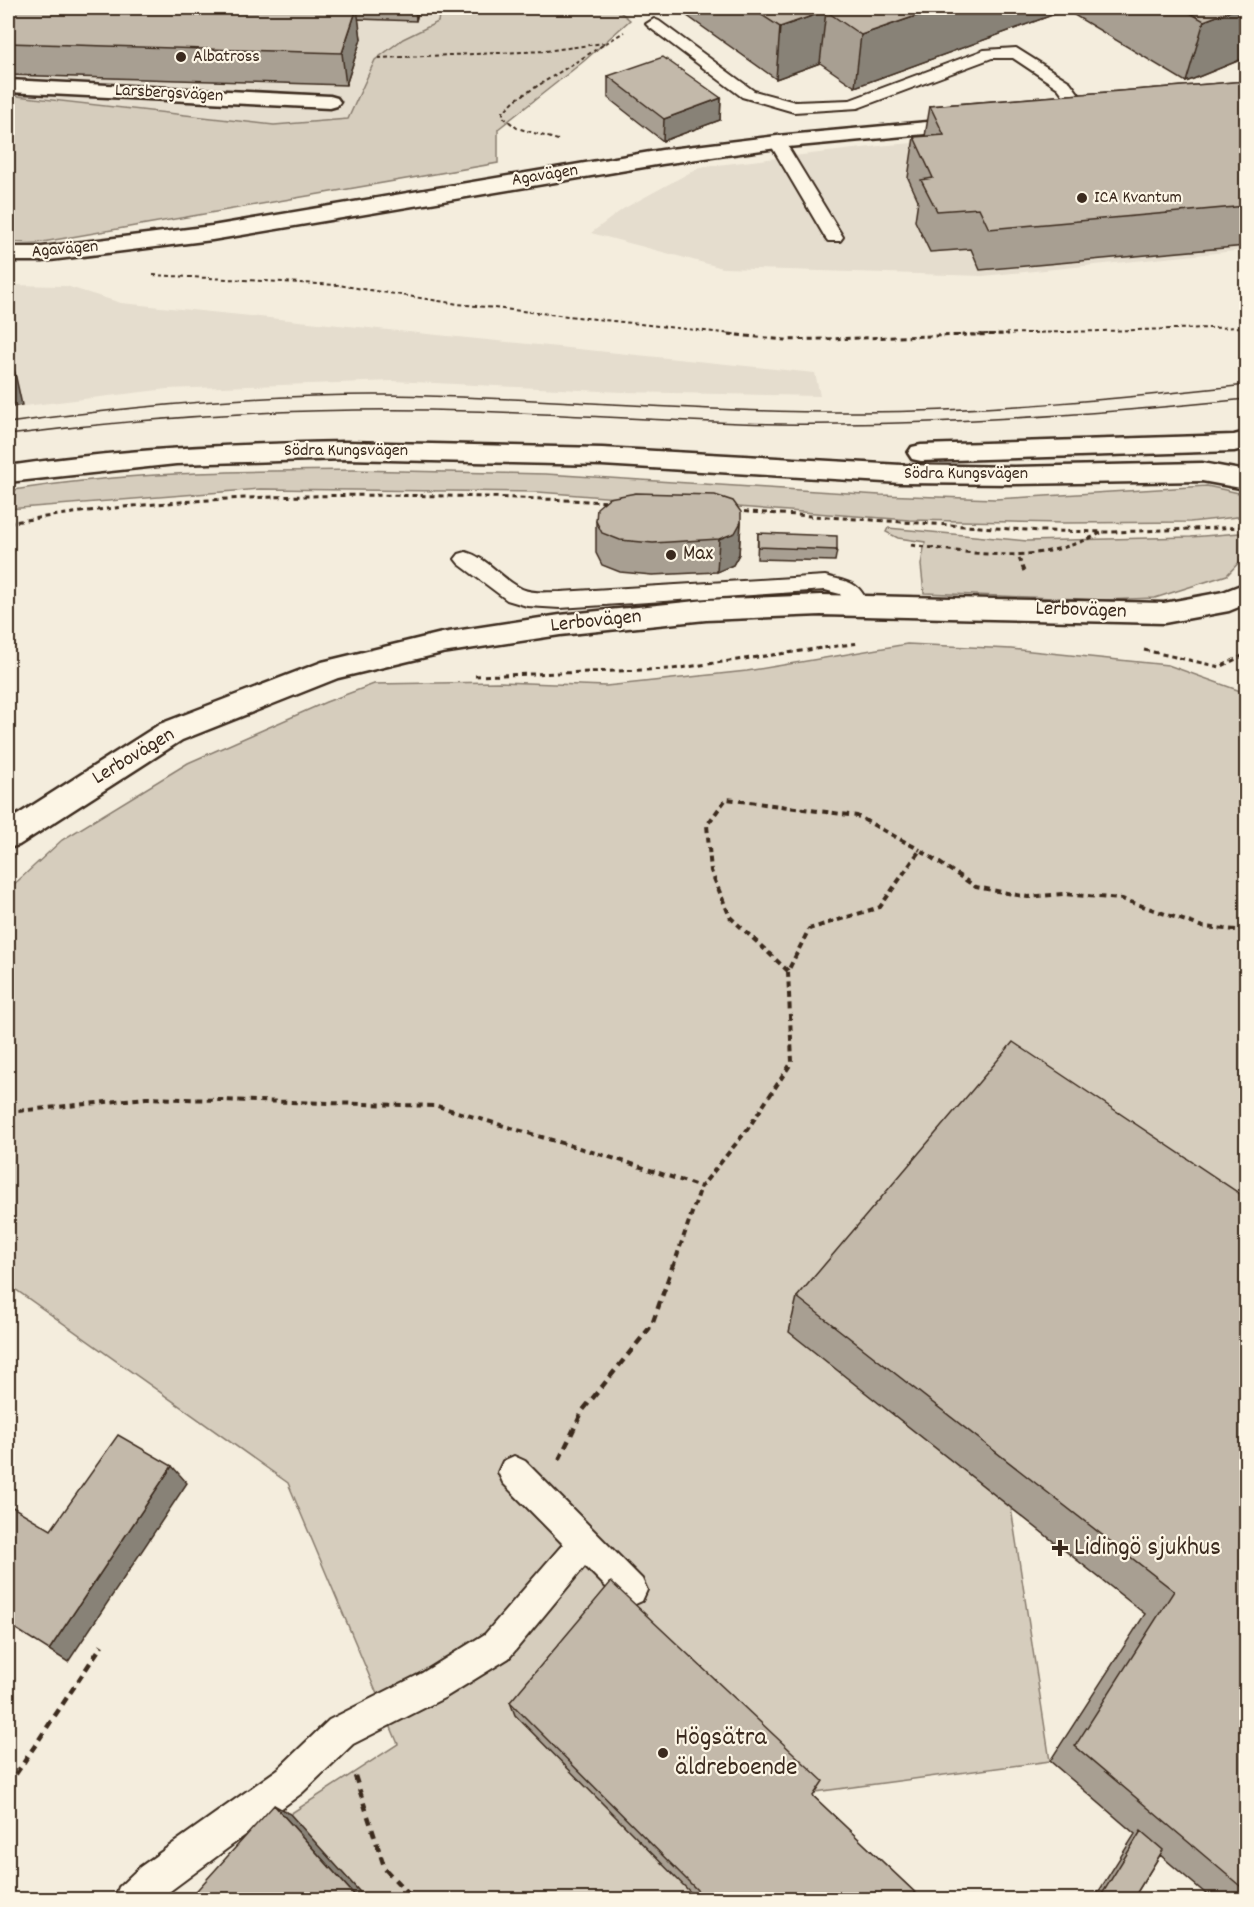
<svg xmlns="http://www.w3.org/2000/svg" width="1254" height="1907" font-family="Dekko,sans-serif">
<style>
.built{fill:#e5ddce}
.green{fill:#d6cdbd;stroke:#887c6e;stroke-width:1.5}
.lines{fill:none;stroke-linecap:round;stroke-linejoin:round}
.service-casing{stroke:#3b2a1e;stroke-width:4}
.minor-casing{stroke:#3b2a1e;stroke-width:5}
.tertiary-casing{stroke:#3b2a1e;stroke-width:5}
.secondary-casing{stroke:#3b2a1e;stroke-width:5}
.path-far3{stroke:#3b2a1e;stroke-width:2;stroke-dasharray:4 3;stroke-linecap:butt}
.path-far2{stroke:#3b2a1e;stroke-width:3;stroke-dasharray:5 4;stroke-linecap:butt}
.path-far1{stroke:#3b2a1e;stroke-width:4;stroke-dasharray:6 4.5;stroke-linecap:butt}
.path{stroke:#3b2a1e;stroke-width:4.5;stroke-dasharray:8 6;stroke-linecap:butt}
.service{fill:#fcf5e5;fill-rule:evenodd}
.minor{fill:#fcf5e5;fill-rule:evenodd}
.tertiary{fill:#fcf5e5;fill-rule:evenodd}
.secondary{fill:#fcf5e5;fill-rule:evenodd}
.tram{stroke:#3b2a1e;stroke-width:1.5}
.wall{fill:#a89f92;stroke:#3b2a1e;stroke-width:1.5}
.shaded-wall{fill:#888277;stroke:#3b2a1e;stroke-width:1.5}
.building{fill:#c3b9aa;stroke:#3b2a1e;stroke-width:1.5}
.poi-dot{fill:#3b2a1e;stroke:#fcf5e5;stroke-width:2}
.labels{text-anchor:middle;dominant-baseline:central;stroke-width:4.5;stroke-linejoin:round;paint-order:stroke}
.far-poi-label{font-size:18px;fill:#3b2a1e;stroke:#fcf5e5;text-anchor:start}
.far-street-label{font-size:18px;fill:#3b2a1e;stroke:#fcf5e5}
.poi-label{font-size:21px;fill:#3b2a1e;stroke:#fcf5e5;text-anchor:start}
.street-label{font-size:21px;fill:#3b2a1e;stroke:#fcf5e5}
.near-poi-label{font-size:26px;fill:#3b2a1e;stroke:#fcf5e5;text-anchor:start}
</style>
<rect width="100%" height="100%" fill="#f4eddd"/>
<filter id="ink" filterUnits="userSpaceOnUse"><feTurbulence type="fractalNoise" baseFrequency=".0167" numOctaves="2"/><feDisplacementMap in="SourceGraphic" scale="12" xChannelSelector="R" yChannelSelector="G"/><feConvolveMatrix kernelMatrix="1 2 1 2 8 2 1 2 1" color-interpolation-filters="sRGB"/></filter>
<g filter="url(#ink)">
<path class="built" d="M8 8H440L438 22 403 39 375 60 349 119 274 125 8 95Z
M1246 117V250L983 276 723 268 591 233 623 209 700 167 888 145Z
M8 285 66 286 121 303 815 373 820 396 623 392 393 381 167 389 8 408Z"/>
<path class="green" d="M440 8H615L630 20 584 61 498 129V163L37 243 8 242V95L274 125 348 119 375 60 403 39 438 22Z
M353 470 546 474 880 495 995 499 1207 486 1239 493 1246 497V516L1190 522 1064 523 909 520 538 492 260 489 8 509V491C121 472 238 471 353 470Z
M888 528 1027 541 1191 537 1240 533H1246V555L1227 575 1155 598 1105 600 924 593 921 565 925 542 898 538 886 532Z
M907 644 1011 649 1168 665 1246 693V1256L1011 1508 1050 1761 815 1792 697 1899H366L290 1814 398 1744 288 1483 8 1284V890L62 840 188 763 326 702 374 684 499 682 606 686 747 671Z"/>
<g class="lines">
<g class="service-casing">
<path id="service" d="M654 19 659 21 754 91 795 102 850 100 984 50 1016 48 1070 82 1094 115 1092 118H1080L1058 88 1013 58H992L858 108 794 112 742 97 649 27 646 24Z
M777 137 785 142 843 237 840 241H828L825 237 769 142Z
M466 552C488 558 501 579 522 589 533 594 548 592 560 592L825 576C847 582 860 581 868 605L865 610 857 613 849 610 840 594 825 590 560 608 527 606 507 600 459 564 455 559 459 554Z
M514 1456 525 1461 642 1579 647 1590 642 1601 631 1606 620 1601 585 1566 509 1658 446 1697 353 1744 302 1793 158 1900H114L119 1887 140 1867 278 1769 329 1720 422 1673 485 1634 563 1544 503 1483 498 1472 503 1461Z"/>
</g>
<g class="minor-casing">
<path id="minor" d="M8 80 330 96 337 98 340 102 337 106 330 108 8 92Z
M1246 583V604L1229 611 1164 623 821 615 706 620 560 635 442 653 338 678 182 740 19 845 8 848V821L160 724 322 662 442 633 560 615 706 600 821 595 1164 603 1223 592Z"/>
</g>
<g class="tertiary-casing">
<path id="tertiary" d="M970 118 978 119 981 124 978 129 777 148 662 164 212 240 42 261H8V247H42L212 226 662 150 777 136Z"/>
</g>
<g class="secondary-casing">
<path id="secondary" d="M1246 432V448L1234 451 921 461 912 459 908 453 912 447 921 445 1234 435Z
M346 442 602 448 901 465 1014 467 1202 463 1246 471V489L1202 481 1014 484 901 483 602 465 346 459 176 464 8 482V466C120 449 232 444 346 442Z"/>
</g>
<path class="path-far3" d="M378 58 546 51 604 43
M558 140 517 128 503 117V112L515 100 624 32
M153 275 338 285 458 304 741 335
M956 335 1246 327"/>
<path class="path-far2" d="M728 334 785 340 1009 334
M735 511 1041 531 1112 532 1246 527
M8 523C202 489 411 492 608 502
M911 545C982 554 1034 566 1101 533
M1019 558 1025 574
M1144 650 1220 667 1246 654
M475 676 672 669 859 643"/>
<path class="path-far1" d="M788 971 730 917 711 871 707 825 726 799 857 816 920 850
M8 1112 146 1098 437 1106 626 1162 701 1187 747 1130 792 1062 788 971 809 929 880 907 920 850 976 887 1028 897 1063 894 1122 899 1203 927 1246 931
M673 1267 701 1187"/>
<path class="path" d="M559 1460 583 1410 652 1325 673 1265
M355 1776 385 1869 414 1900
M8 1786 102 1645"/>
<use href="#service" class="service"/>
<use href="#minor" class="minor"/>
<use href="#tertiary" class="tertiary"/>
<use href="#secondary" class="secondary"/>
<path class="tram" d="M8 423C134 406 260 394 387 395 545 397 703 413 861 412 989 411 1118 399 1246 385
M8 435C148 417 289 408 431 410 547 412 663 422 779 424 935 426 1091 415 1246 399"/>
</g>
<path class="wall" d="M8 8H424H419L416 21 358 19 361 39 346 85 8 75Z
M676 8H1246L1245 58 1186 82 1066 10 855 87 820 63 776 79Z
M608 76 721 98 720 120 663 141 608 98Z
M1246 81V246L980 270 971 249 930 252 915 221 918 200 908 178 914 137 925 136 930 106Z
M596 521 741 522 739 554 733 565 717 572 652 575 620 572 602 565 596 553Z
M758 533 837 550 835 561 757 559Z
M1246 1198V1899H1212L1160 1855 1133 1899H1094L1135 1834 1050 1761 1145 1614 789 1332 797 1297Z
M510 1702 813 1796 922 1899H697L515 1715Z"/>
<path class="shaded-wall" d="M357 8 361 39 346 85 342 53Z
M415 8H419L416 21Z
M939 8H1067L1066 10 855 87 861 35Z
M1238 8H1246V54L1245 58 1186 82 1204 21Z
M826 11 820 63 776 79 780 27Z
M721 98 720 120 663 141 664 119Z
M8 352 15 373 22 405 8 408Z
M741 522 739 554 733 565 717 572 719 539Z
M172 1466 187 1483 68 1662 49 1650Z
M274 1805 290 1814 366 1899H358Z"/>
<path class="building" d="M8 8H357L342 53 8 43Z
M751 8H939L861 35 826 11 780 27Z
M1181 8H1238L1204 21Z
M663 57 721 98 664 119 608 76Z
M1246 81V206L989 229 979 208 937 211 921 180 933 178 914 137 944 135 930 106Z
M8 362 10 372H8Z
M636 493 715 495 733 501 741 512V522L735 533 719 539 653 543 620 540 602 533 596 521 597 508 609 498Z
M758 533 837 536V550L758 547Z
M1013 1042 1246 1198V1891L1075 1746 1174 1591 797 1297Z
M118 1435 172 1466 49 1650 8 1624V1511L11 1506 51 1530Z
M611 1582 823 1781 813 1796 922 1899H706L510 1702Z
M274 1805 358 1899H189Z
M1141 1831 1163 1850 1133 1899H1099Z"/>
</g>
<g class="poi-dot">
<circle cx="181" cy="57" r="6"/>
<circle cx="1082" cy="198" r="6"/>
<circle cx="671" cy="555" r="6"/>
<path d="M1057 1539h6v6h6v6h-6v6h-6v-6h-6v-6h6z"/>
<circle cx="663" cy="1753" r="6"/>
</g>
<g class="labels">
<g class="far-poi-label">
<text x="193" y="57">Albatross</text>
<text x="1094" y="198">ICA Kvantum</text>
</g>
<g class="far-street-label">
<text transform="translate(169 94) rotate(3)">Larsbergsvägen</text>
<text transform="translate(545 176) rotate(-9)">Agavägen</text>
<text transform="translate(65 250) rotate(-5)">Agavägen</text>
<text x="346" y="451">Södra Kungsvägen</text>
<text x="966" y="474">Södra Kungsvägen</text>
</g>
<g class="poi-label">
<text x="683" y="555">Max</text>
</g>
<g class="street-label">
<text transform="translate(1081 611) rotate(2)">Lerbovägen</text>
<text transform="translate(596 622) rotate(-6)">Lerbovägen</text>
<text transform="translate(134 757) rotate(-31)">Lerbovägen</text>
</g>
<g class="near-poi-label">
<text x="1074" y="1548">Lidingö sjukhus</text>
<text x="675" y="1738">Högsätra<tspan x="675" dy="30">äldreboende</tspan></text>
</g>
</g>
<rect width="1254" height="1907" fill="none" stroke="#fcf5e5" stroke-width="30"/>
<rect x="15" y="15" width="1224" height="1877" fill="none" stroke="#3b2a1e" stroke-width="2" filter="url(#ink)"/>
</svg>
